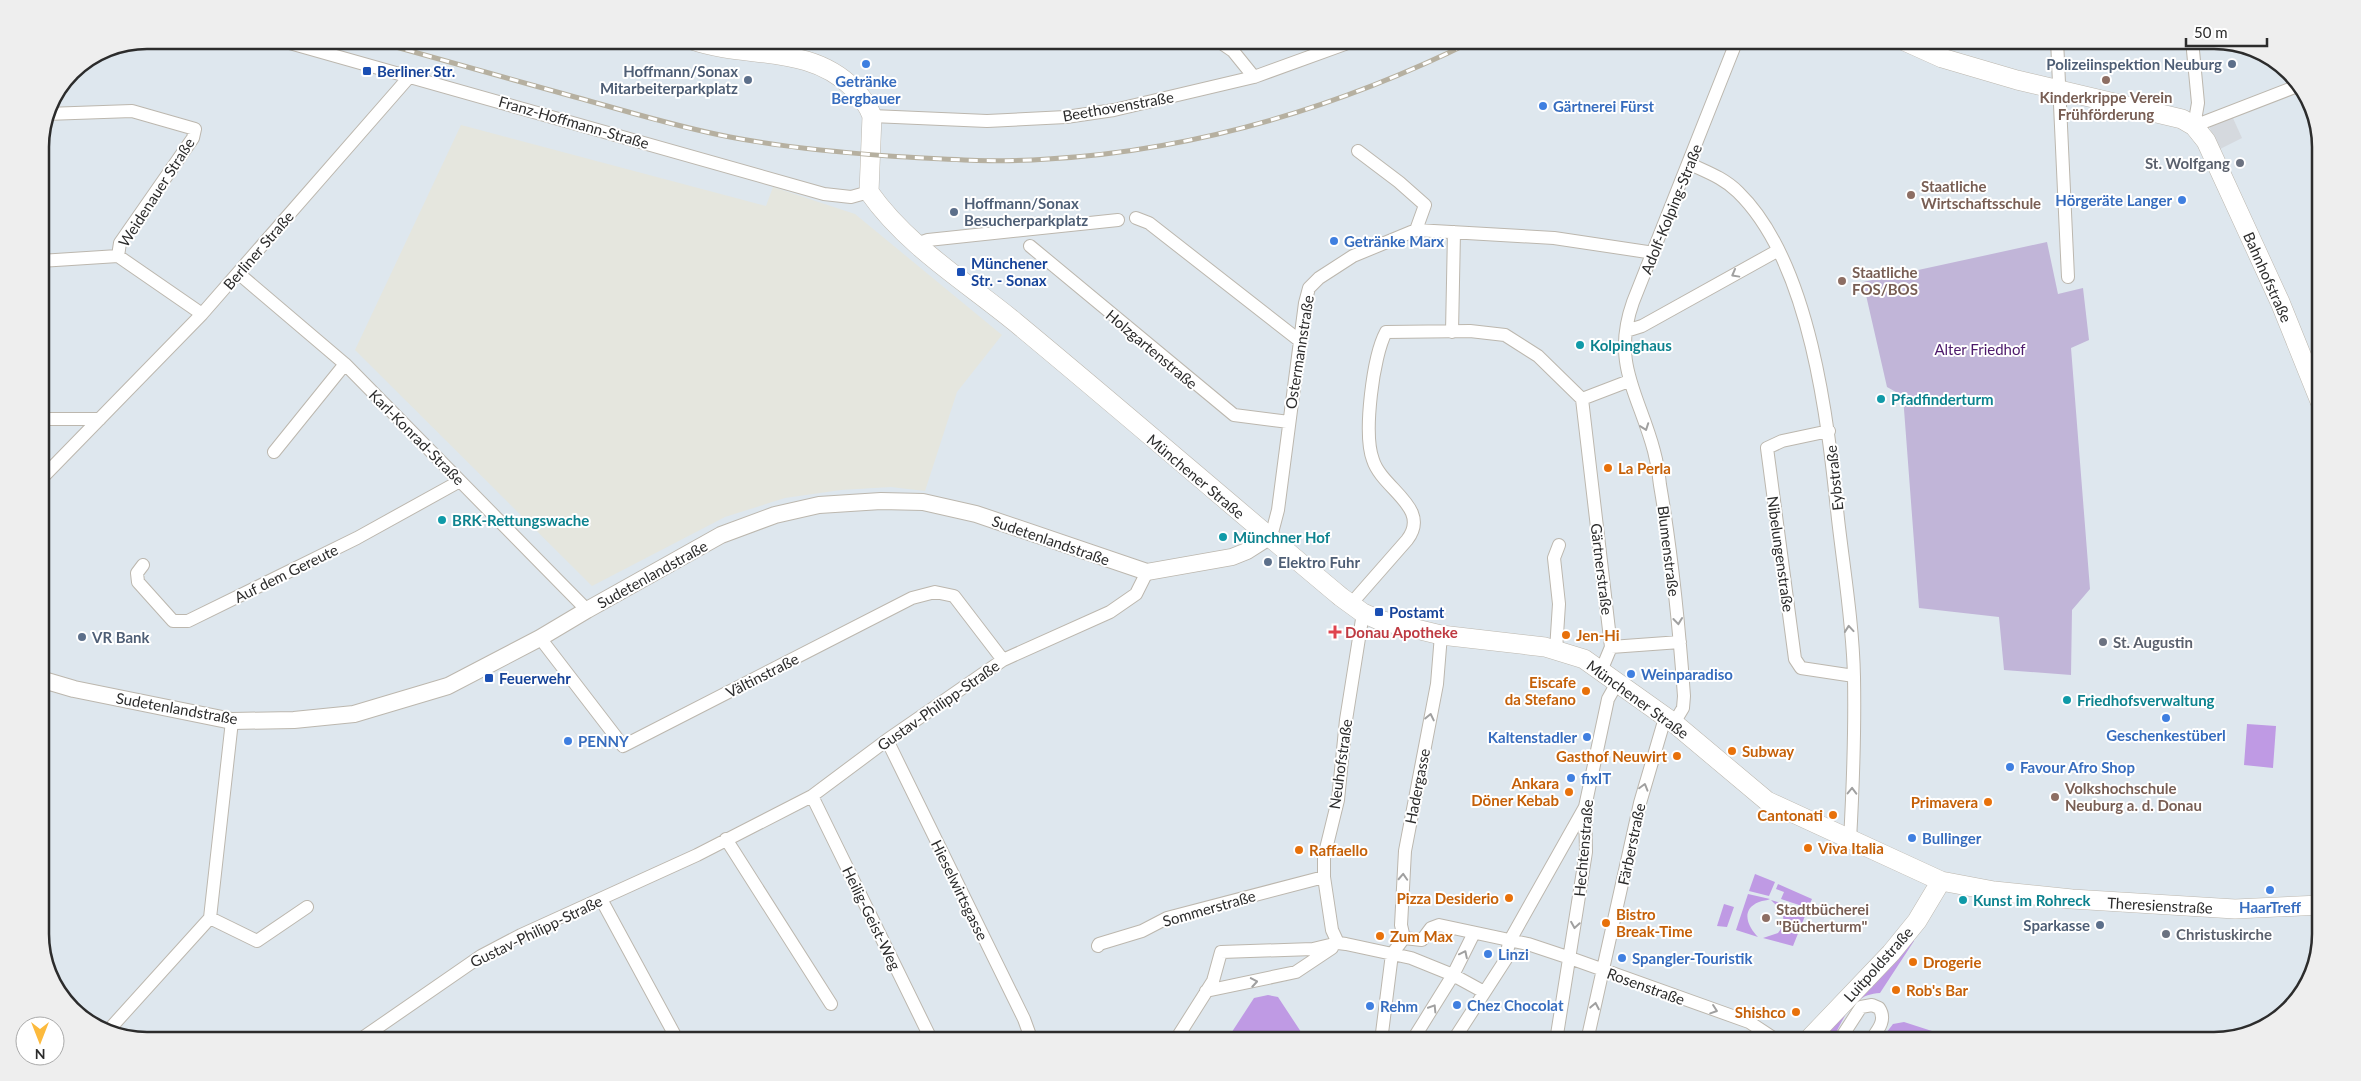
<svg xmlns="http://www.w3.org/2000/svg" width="2361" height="1081" font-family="Lato,sans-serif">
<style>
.industrial{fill:#e5e6de}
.green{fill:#bf9ae4}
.cemetery{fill:#c1b5d8}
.plaza{fill:#d5d9de}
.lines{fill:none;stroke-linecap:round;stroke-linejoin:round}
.minor-casing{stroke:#bcb7ae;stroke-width:14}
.tertiary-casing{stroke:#bcb7ae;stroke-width:18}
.secondary-casing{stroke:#bcb7ae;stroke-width:20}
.minor{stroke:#fff;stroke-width:12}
.tertiary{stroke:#fff;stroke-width:16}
.secondary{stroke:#fff;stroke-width:19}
.rail-casing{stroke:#b6b0a0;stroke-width:5}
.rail{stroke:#fff;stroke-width:3;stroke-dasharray:9;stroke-linecap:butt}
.oneway{stroke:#a0a0a0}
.shop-dot{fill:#3f7fe0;stroke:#fff;stroke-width:2}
.service-dot{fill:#5c6f8a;stroke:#fff;stroke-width:2}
.transit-dot{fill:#1a4fb4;stroke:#fff;stroke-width:2}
.education-dot{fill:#8d6e63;stroke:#fff;stroke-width:2}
.worship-dot{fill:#6b7280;stroke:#fff;stroke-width:2}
.culture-dot{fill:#0f9aa8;stroke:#fff;stroke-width:2}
.food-dot{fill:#e8710a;stroke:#fff;stroke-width:2}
.health-dot{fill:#e0444e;stroke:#fff;stroke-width:2}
.labels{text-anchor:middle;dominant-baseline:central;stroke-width:4;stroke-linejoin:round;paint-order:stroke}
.service-label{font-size:15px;font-weight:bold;fill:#4e5e75;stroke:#fff;text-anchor:end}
.transit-label{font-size:15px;font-weight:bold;fill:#164399;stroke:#fff;text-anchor:start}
.shop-label{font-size:15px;font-weight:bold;fill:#366cbe;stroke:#fff;text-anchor:start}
.education-label{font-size:15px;font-weight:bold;fill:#785e54;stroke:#fff;text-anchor:start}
.street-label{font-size:15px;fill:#2c2c2c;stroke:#fff}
.worship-label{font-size:15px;font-weight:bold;fill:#5b616d;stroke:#fff;text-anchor:start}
.culture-label{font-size:15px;font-weight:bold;fill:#0d838f;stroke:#fff;text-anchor:start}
.park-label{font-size:15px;fill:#4d1a6b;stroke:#fff}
.food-label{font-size:15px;font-weight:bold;fill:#c56008;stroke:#fff;text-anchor:start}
.health-label{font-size:15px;font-weight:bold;fill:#be3a42;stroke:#fff;text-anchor:start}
.rim{fill:none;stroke:#2c2c2c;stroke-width:2.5}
</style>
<rect width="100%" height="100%" fill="#dee7ee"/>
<path class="industrial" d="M461 125 766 206 773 187 855 214 1002 335 957 392 925 491 891 487 841 490 785 498 725 517 592 586 355 350Z"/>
<path class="green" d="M2247 724 2276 726 2273 768 2244 765Z
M1755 874 1775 882 1769 896 1749 891Z
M1778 884 1812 899 1808 908 1781 899 1784 892 1776 889Z
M1748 894 1770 899C1767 901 1763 900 1759 902 1739 910 1749 928 1758 937L1736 930Z
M1771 900 1807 911 1793 946 1763 938 1778 933C1790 918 1780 909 1771 900Z
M1724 904 1734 907 1727 927 1717 926Z
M1913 938 1914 941 1880 993C1852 994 1843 1019 1832 1041H1816Z
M1268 995 1278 997 1307 1041H1226L1254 998Z
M1904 1022 1935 1032 1937 1041H1880L1893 1024Z"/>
<path class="cemetery" d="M2047 242 2058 294 2083 288 2089 340 2071 348 2090 589 2072 610 2071 675 2004 670 1999 617 1919 608 1903 396 1887 387 1863 282Z"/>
<path class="plaza" d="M2232 116 2242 138 2218 150 2209 126Z"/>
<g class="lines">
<g class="minor-casing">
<path id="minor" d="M279 40 824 194 851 197 869 192
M1217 40 1233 51 1254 77
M2057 40 2068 277
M2192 40 2198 103 2194 126 2300 85
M46 114 132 111 195 129 193 138 120 243 118 256
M872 116 987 121 1066 117 1114 110 1254 77 1356 40
M1358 151 1399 182 1425 205 1416 230
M1690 164C1707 172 1724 178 1738 192 1811 263 1828 422 1838 519 1844 571 1853 625 1854 677 1855 731 1853 786 1850 840
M1136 218 1149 223 1300 341
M916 244 928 240 1118 220
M1030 246 1234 415 1289 422
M40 261 118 256 202 314
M238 273 345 364 587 610
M1626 331 1642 326 1777 251
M1452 332 1454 232
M1582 399 1611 647 1601 671
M1582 399 1629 381
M40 419H100
M1829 431 1782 441 1767 448 1795 659 1801 668 1854 676
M274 452 345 364
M40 480 202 314 410 76
M1269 537 1273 529 1278 510 1305 303 1309 288 1319 278 1353 256 1416 230 1554 238 1654 253
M143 565 137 573 138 582 173 621H188L357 538 460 481
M1350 605 1407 540C1432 508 1382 489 1373 460 1363 434 1373 356 1386 332L1470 331 1505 335 1538 356 1582 399
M540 638 623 746 912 598 935 592 954 596 1003 660
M1611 647 1680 642
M1556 650 1559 604 1554 558 1559 545
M232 721 210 918 257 941 307 907
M1674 723 1683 708 1684 696C1679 625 1672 555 1660 485 1659 474 1657 462 1654 451 1639 394 1611 364 1633 302L1737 40
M887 740 1024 1019 1032 1041
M812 796 932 1041
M726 839 831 1004
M601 899 678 1041
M1404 938 1401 925 1405 851 1437 684 1441 635
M1338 943 1332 930 1324 877V857L1338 800 1346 720 1363 613
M1098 946 1099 944 1142 931 1167 918 1324 877
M1206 991 1296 972 1332 948
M106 1033 210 918
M358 1041 481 956 521 935 697 855 812 796 887 740 1003 660 1110 612 1136 594 1147 572
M1175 1041 1213 981 1221 952 1313 949 1338 943 1346 944 1411 958 1453 975 1484 992
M1381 1041 1392 954 1404 938 1422 940 1431 928 1439 925 1528 944 1570 958 1749 1022 1778 1041
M1412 1041 1453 975 1474 933
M1453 1041 1506 959 1509 942 1585 807
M1556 1041 1586 852 1585 807 1608 699 1617 683
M1587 1041 1640 803 1665 718
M1839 1041 1861 1007 1872 1005 1879 1008C1887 1020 1878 1030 1870 1041"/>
</g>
<g class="tertiary-casing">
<path id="tertiary" d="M40 679 74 689 232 721 294 720 354 714 448 686 540 638 587 610 721 535 775 515 819 505 881 501 923 502 976 514 1147 572 1232 557 1247 551 1269 537"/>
</g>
<g class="secondary-casing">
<path id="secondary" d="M692 40C747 59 809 44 853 88 862 97 868 105 872 116L869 192C907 246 965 281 1015 322 1125 413 1232 506 1341 597L1363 613 1379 620 1441 635 1545 647 1584 659 1674 723 1767 801 1941 881 1994 891 2072 899 2235 909 2321 905
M1902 40 1942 58 2017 80 2182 119 2194 126 2206 141 2280 302 2321 404
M1807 1041 1891 953 1917 921 1941 881"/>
</g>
<use href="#minor" class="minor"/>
<use href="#tertiary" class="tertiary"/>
<use href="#secondary" class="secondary"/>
<g class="rail-casing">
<path id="rail" d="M371 40C439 59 507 78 575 97 626 111 677 127 730 137 782 147 835 152 889 156 942 159 995 163 1048 159 1198 150 1342 106 1475 40"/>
</g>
<use href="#rail" class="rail"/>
</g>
<defs><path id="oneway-chevron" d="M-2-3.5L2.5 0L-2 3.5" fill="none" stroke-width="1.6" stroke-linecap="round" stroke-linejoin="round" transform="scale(1.25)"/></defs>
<g class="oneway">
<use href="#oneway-chevron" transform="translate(1735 274) rotate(151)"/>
<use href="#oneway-chevron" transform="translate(1645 427) rotate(70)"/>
<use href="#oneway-chevron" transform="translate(1678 621) rotate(84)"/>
<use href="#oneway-chevron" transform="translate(1849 629) rotate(-95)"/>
<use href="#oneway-chevron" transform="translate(1430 717) rotate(-78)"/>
<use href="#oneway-chevron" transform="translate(1644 787) rotate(-74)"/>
<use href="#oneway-chevron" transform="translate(1852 791) rotate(-89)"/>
<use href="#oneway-chevron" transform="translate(1403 877) rotate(-87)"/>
<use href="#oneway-chevron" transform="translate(1575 925) rotate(99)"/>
<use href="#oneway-chevron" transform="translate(1464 954) rotate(-64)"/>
<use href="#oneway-chevron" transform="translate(1254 982) rotate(-10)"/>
<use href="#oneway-chevron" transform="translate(1595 1006) rotate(-79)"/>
<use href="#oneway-chevron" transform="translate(1433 1008) rotate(-58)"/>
<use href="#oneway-chevron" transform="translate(1714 1010) rotate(19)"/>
</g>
<g class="shop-dot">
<circle cx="866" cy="64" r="5"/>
<circle cx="1543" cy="106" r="5"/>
<circle cx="2182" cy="200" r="5"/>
<circle cx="1334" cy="241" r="5"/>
<circle cx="1631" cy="674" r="5"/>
<circle cx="2166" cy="718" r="5"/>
<circle cx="1587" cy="737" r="5"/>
<circle cx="568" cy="741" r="5"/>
<circle cx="2010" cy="767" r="5"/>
<circle cx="1571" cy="778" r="5"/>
<circle cx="1912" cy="838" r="5"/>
<circle cx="2270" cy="890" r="5"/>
<circle cx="1488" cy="954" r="5"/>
<circle cx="1622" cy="958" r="5"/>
<circle cx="1457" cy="1005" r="5"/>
<circle cx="1370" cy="1006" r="5"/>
</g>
<g class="service-dot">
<circle cx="2232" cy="64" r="5"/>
<circle cx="748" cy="80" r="5"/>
<circle cx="954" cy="212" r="5"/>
<circle cx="1268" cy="562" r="5"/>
<circle cx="82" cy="637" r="5"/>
<circle cx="2100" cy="925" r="5"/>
</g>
<g class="transit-dot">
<rect x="362" y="66" width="10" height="10" rx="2.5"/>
<rect x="956" y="267" width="10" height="10" rx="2.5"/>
<rect x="1374" y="607" width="10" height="10" rx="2.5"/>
<rect x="484" y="673" width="10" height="10" rx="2.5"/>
</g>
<g class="education-dot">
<circle cx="2106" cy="80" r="5"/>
<circle cx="1911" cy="195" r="5"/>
<circle cx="1842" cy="281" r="5"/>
<circle cx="2055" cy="797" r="5"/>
<circle cx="1766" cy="918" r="5"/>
</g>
<g class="worship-dot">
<circle cx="2240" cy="163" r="5"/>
<circle cx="2103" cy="642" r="5"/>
<circle cx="2166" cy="934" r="5"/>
</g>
<g class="culture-dot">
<circle cx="1580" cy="345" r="5"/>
<circle cx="1881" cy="399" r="5"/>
<circle cx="442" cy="520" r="5"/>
<circle cx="1223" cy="537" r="5"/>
<circle cx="2067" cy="700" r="5"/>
<circle cx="1963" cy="900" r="5"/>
</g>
<g class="food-dot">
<circle cx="1608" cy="468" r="5"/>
<circle cx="1566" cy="635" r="5"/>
<circle cx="1586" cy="691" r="5"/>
<circle cx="1732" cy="751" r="5"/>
<circle cx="1677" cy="756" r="5"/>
<circle cx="1569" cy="792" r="5"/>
<circle cx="1988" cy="802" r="5"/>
<circle cx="1833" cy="815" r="5"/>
<circle cx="1808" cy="848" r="5"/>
<circle cx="1299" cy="850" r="5"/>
<circle cx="1509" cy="898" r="5"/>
<circle cx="1606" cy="923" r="5"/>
<circle cx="1380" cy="936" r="5"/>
<circle cx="1913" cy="962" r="5"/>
<circle cx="1896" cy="990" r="5"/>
<circle cx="1796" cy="1012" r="5"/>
</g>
<path class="health-dot" d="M1332.5 624.5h5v5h5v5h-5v5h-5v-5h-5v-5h5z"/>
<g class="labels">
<g class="service-label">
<text x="2222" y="64">Polizeiinspektion Neuburg</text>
<text x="738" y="71">Hoffmann/Sonax<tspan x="738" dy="17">Mitarbeiterparkplatz</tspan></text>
<text x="964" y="203" text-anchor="start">Hoffmann/Sonax<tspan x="964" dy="17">Besucherparkplatz</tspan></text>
<text x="1278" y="562" text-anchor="start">Elektro Fuhr</text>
<text x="92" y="637" text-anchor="start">VR Bank</text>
<text x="2090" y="925">Sparkasse</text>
</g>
<g class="transit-label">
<text x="377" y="71">Berliner Str.</text>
<text x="971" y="263">Münchener<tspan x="971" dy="17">Str. - Sonax</tspan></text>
<text x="1389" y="612">Postamt</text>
<text x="499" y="678">Feuerwehr</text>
</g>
<g class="shop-label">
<text x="866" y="81" text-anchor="middle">Getränke<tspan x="866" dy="17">Bergbauer</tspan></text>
<text x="1553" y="106">Gärtnerei Fürst</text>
<text x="2172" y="200" text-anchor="end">Hörgeräte Langer</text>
<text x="1344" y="241">Getränke Marx</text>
<text x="1641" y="674">Weinparadiso</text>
<text x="2166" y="735" text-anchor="middle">Geschenkestüberl</text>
<text x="1577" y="737" text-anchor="end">Kaltenstadler</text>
<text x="578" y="741">PENNY</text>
<text x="2020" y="767">Favour Afro Shop</text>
<text x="1581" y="778">fixIT</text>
<text x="1922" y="838">Bullinger</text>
<text x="2270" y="907" text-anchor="middle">HaarTreff</text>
<text x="1498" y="954">Linzi</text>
<text x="1632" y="958">Spangler-Touristik</text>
<text x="1467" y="1005">Chez Chocolat</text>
<text x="1380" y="1006">Rehm</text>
</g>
<g class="education-label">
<text x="2106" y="97" text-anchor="middle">Kinderkrippe Verein<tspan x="2106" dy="17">Frühförderung</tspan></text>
<text x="1921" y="186">Staatliche<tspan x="1921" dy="17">Wirtschaftsschule</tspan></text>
<text x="1852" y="272">Staatliche<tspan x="1852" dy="17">FOS/BOS</tspan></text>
<text x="2065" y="788">Volkshochschule<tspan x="2065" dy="17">Neuburg a. d. Donau</tspan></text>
<text x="1776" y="909">Stadtbücherei<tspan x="1776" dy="17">"Bücherturm"</tspan></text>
</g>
<g class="street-label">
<text transform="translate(1118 106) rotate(-10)">Beethovenstraße</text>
<text transform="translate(574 122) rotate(16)">Franz-Hoffmann-Straße</text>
<text transform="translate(156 192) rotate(-57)">Weidenauer Straße</text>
<text transform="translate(1671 209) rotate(-68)">Adolf-Kolping-Straße</text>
<text transform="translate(258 250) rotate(-49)">Berliner Straße</text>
<text transform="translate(2268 277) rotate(66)">Bahnhofstraße</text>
<text transform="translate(1152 349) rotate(40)">Holzgartenstraße</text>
<text transform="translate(1299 352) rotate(-81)">Ostermannstraße</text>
<text transform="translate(417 437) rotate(45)">Karl-Konrad-Straße</text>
<text transform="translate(1196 476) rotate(40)">Münchener Straße</text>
<text transform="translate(1834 478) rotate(-96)">Eybstraße</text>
<text transform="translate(1051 540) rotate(19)">Sudetenlandstraße</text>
<text transform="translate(1669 551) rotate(83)">Blumenstraße</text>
<text transform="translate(1781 554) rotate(82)">Nibelungenstraße</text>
<text transform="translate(1602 569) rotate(83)">Gärtnerstraße</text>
<text transform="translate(286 573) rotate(-26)">Auf dem Gereute</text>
<text transform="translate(652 574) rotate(-29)">Sudetenlandstraße</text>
<text transform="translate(762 675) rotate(-27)">Vältinstraße</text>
<text transform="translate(1638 699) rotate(36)">Münchener Straße</text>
<text transform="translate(938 705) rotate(-35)">Gustav-Philipp-Straße</text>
<text transform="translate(177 708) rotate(10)">Sudetenlandstraße</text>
<text transform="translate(1340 764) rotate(-82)">Neuhofstraße</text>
<text transform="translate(1417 786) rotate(-79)">Hadergasse</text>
<text transform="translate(1631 844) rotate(-78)">Färberstraße</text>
<text transform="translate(1583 848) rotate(-85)">Hechtenstraße</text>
<text transform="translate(960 890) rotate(64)">Hieselwirtsgasse</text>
<text transform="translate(2160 905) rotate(3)">Theresienstraße</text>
<text transform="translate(1209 908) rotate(-16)">Sommerstraße</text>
<text transform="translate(872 918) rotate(64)">Heilig-Geist-Weg</text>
<text transform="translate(536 931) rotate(-26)">Gustav-Philipp-Straße</text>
<text transform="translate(1878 964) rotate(-48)">Luitpoldstraße</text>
<text transform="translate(1646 986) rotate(20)">Rosenstraße</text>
</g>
<g class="worship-label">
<text x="2230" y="163" text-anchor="end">St. Wolfgang</text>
<text x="2113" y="642">St. Augustin</text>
<text x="2176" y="934">Christuskirche</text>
</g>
<g class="culture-label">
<text x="1590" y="345">Kolpinghaus</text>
<text x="1891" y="399">Pfadfinderturm</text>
<text x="452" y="520">BRK-Rettungswache</text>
<text x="1233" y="537">Münchner Hof</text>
<text x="2077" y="700">Friedhofsverwaltung</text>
<text x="1973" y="900">Kunst im Rohreck</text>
</g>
<g class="park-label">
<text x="1980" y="349">Alter Friedhof</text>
</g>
<g class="food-label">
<text x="1618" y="468">La Perla</text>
<text x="1576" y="635">Jen-Hi</text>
<text x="1576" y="682" text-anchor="end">Eiscafe<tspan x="1576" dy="17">da Stefano</tspan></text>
<text x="1742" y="751">Subway</text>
<text x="1667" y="756" text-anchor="end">Gasthof Neuwirt</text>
<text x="1559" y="783" text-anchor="end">Ankara<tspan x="1559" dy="17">Döner Kebab</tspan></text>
<text x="1978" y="802" text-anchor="end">Primavera</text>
<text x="1823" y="815" text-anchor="end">Cantonati</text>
<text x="1818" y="848">Viva Italia</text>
<text x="1309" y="850">Raffaello</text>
<text x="1499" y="898" text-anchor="end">Pizza Desiderio</text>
<text x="1616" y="914">Bistro<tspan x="1616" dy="17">Break-Time</tspan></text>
<text x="1390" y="936">Zum Max</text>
<text x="1923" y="962">Drogerie</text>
<text x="1906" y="990">Rob's Bar</text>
<text x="1786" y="1012" text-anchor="end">Shishco</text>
</g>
<g class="health-label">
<text x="1345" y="632">Donau Apotheke</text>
</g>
</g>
<path d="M0 0H2361V1081H0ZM147 49H2214A98 98 0 0 1 2312 147V934A98 98 0 0 1 2214 1032H147A98 98 0 0 1 49 934V147A98 98 0 0 1 147 49Z" fill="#eee" fill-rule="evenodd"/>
<path class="rim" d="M147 49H2214A98 98 0 0 1 2312 147V934A98 98 0 0 1 2214 1032H147A98 98 0 0 1 49 934V147A98 98 0 0 1 147 49Z"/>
<g transform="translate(40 1041) rotate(180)"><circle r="24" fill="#ffffff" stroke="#ababab"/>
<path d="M0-4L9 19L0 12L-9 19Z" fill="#fcba3d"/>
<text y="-8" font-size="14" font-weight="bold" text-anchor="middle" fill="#2c2c2c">N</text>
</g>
<path d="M2186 38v8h81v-8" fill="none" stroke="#2c2c2c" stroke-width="2.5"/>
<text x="2194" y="38" font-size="15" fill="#2c2c2c" stroke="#ffffff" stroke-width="4" paint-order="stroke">50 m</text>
</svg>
